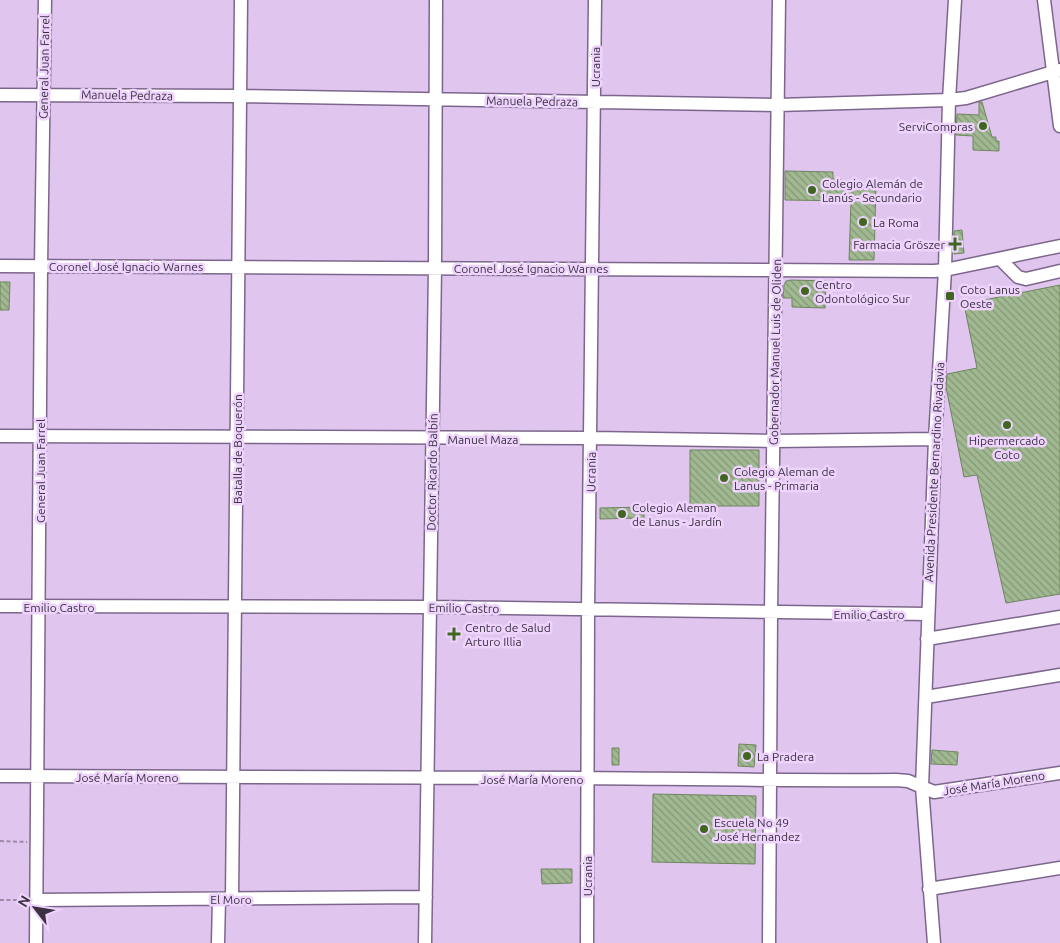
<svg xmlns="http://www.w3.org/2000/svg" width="1060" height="943" font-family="Ubuntu,sans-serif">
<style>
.building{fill:url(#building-back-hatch);stroke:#6e855f}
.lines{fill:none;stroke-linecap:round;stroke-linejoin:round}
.minor-casing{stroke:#7d668b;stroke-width:15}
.path{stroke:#9e8aa9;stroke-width:2;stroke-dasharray:4 2.5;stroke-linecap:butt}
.minor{stroke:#fff;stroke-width:12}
.poi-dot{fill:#416620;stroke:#eed3fd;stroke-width:2}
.labels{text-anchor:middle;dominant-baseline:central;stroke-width:5;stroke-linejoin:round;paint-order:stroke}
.street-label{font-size:12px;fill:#3b3141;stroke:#eed3fd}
.poi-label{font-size:12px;fill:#3b3141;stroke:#eed3fd;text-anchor:start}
</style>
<defs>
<pattern id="building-back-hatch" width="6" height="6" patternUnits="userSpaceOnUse" patternTransform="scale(1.25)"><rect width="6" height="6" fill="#a1b991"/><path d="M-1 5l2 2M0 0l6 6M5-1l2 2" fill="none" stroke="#849778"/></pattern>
</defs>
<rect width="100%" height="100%" fill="#e0c6ef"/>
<path class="building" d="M979 102H982L992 137H996V141H999V151L973 150V136L956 135 957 114 979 115Z
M785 171 833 172V179H841V184L876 185 874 260H849L851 201 785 200Z
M962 230 964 253 954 254V231Z
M791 280 826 281 825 308 792 307V298H783L784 285 786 281Z
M0 282H10L9 310H0Z
M1060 285V594L1006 603 977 475 964 477 946 387 947 374 977 368 964 304Z
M690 450H759V506H690Z
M644 507V518L600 519V508Z
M739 744 756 745 754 767 738 766Z
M612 748H619V765H612Z
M932 750 958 752 957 765 931 764Z
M653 794 756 796 755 864 652 862Z
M541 869H572V883L542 884Z"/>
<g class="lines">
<g class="minor-casing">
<path id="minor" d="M1044 0 1060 126
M0 95 240 96 778 105 949 100 966 98 1060 70
M1000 259 1018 277 1026 279 1060 271
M0 266 934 271 945 270 1060 246
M0 436 592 438 774 441 935 439
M0 606 430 607 928 614
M927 639 1060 617
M926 697 1060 675
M0 776C195 778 390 778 586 778 689 779 793 781 896 780L908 781 934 792 1060 773
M929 889 1060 868
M232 898C234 599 239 299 241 0
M37 900 426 897
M36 943 41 266 45 0
M218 943 219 899
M425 943 435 268 436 0
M587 943 588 610 595 0
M769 943 771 613 779 0
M934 943 922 787 935 439 945 270 949 100 955 0"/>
</g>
<path class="path" d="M0 841 27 842
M0 900H27"/>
<use href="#minor" class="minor"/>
</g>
<g class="poi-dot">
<circle cx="983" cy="126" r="5"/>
<circle cx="812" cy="190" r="5"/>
<circle cx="863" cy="222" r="5"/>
<path d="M952.5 236.5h5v5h5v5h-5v5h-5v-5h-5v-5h5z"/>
<circle cx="805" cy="291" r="5"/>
<rect x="945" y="291" width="10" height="10" rx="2.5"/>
<circle cx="1007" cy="425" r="5"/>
<circle cx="724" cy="478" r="5"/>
<circle cx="622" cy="514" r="5"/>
<path d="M451.5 626.5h5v5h5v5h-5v5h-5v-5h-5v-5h5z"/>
<circle cx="747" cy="756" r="5"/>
<circle cx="704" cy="829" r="5"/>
</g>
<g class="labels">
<g class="street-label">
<text transform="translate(44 67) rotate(-89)">General Juan Farrel</text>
<text transform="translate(595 67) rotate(-90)">Ucrania</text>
<text transform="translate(127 95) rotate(1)">Manuela Pedraza</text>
<text transform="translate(532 101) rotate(1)">Manuela Pedraza</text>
<text x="126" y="266">Coronel José Ignacio Warnes</text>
<text x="531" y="268">Coronel José Ignacio Warnes</text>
<text transform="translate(775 352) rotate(-89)">Gobernador Manuel Luis de Oliden</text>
<text x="483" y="439">Manuel Maza</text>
<text transform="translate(237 449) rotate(-90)">Batalla de Boquerón</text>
<text transform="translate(40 471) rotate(-90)">General Juan Farrel</text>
<text transform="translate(432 472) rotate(-89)">Doctor Ricardo Balbín</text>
<text transform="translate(591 472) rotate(-89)">Ucrania</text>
<text transform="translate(934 472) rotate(-87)">Avenida Presidente Bernardino Rivadavia</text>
<text x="59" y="607">Emilio Castro</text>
<text transform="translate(464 608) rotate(1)">Emilio Castro</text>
<text x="869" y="614">Emilio Castro</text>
<text x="127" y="777">José María Moreno</text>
<text x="532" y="779">José María Moreno</text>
<text transform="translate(994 783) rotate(-9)">José María Moreno</text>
<text transform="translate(587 876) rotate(-90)">Ucrania</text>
<text x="231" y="899">El Moro</text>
</g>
<g class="poi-label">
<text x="973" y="126" text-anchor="end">ServiCompras</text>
<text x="822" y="183">Colegio Alemán de<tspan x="822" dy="14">Lanús - Secundario</tspan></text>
<text x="873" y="222">La Roma</text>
<text x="945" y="244" text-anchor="end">Farmacia Gröszer</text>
<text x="815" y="284">Centro<tspan x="815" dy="14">Odontológico Sur</tspan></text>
<text x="960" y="289">Coto Lanus<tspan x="960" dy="14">Oeste</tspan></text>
<text x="1007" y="440" text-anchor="middle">Hipermercado<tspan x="1007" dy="14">Coto</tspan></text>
<text x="734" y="471">Colegio Aleman de<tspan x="734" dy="14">Lanus - Primaria</tspan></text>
<text x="632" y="507">Colegio Aleman<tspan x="632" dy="14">de Lanus - Jardín</tspan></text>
<text x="465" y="627">Centro de Salud<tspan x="465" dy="14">Arturo Illia</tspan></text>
<text x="757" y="756">La Pradera</text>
<text x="714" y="822">Escuela No 49<tspan x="714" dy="14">José Hernandez</tspan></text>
</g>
</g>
<g transform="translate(35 908) rotate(301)" stroke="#eed3fd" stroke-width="4" paint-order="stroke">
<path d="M0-4L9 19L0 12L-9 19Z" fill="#3b3141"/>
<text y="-8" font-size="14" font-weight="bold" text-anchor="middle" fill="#3b3141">N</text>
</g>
</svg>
